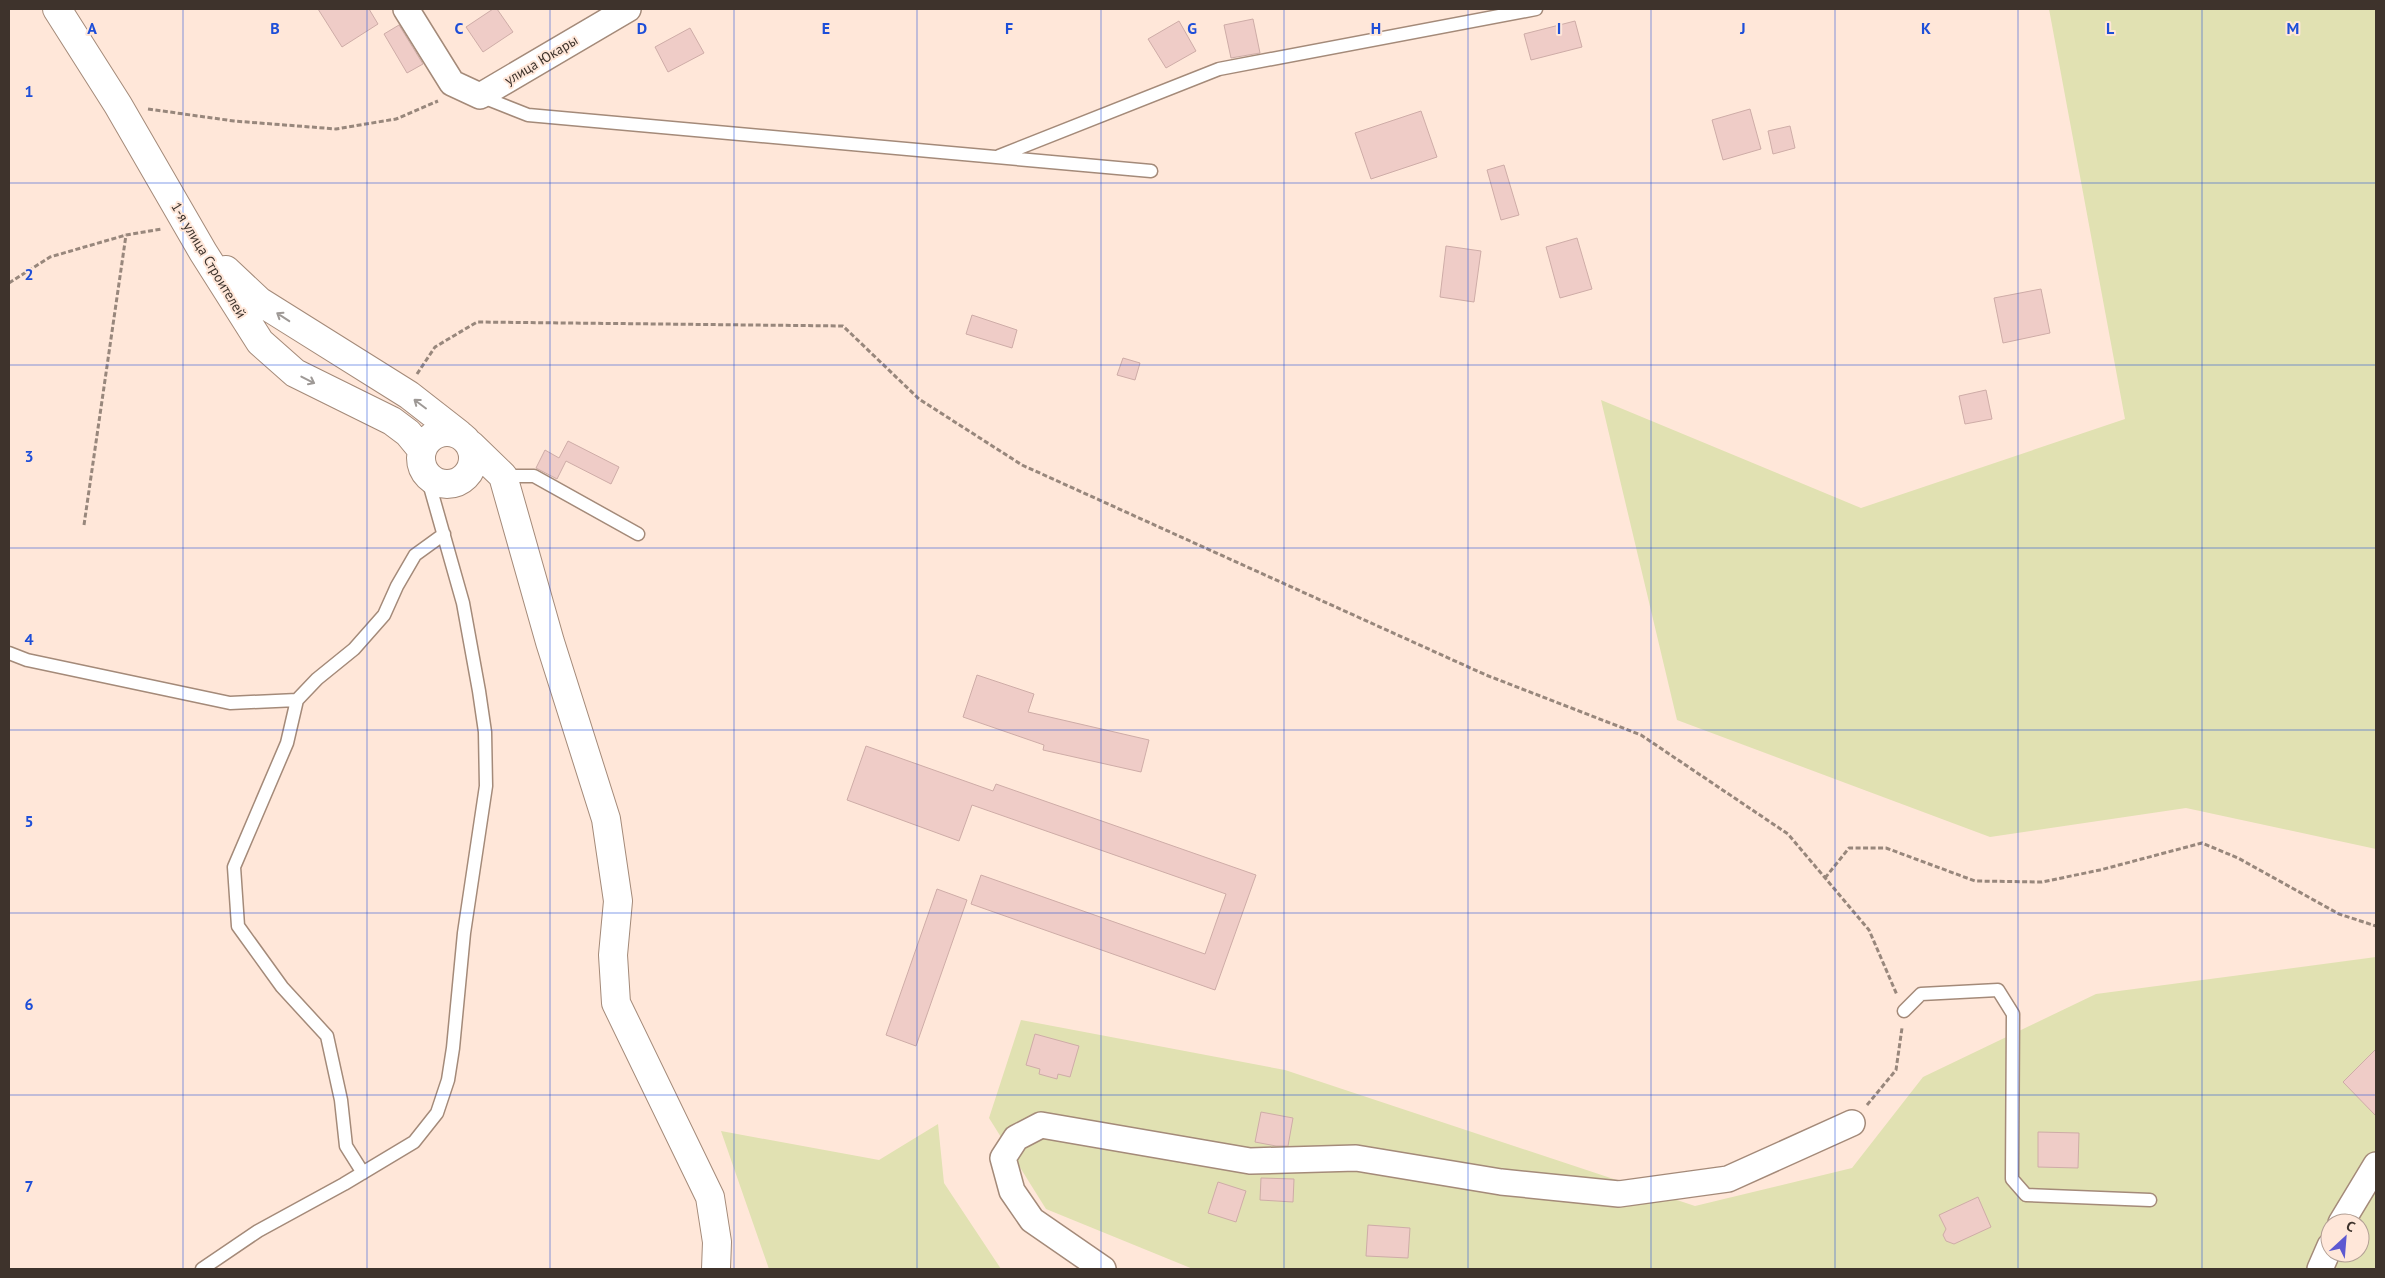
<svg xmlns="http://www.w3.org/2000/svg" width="2385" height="1278" font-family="'PT Sans',sans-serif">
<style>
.green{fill:#e1e1b2;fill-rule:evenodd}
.building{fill:#efccc7;stroke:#ceaca7}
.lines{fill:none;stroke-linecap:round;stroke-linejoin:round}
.service-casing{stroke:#a48a79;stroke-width:15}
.minor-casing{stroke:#a48a79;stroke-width:28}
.tertiary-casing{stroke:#a48a79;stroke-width:30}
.path{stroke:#98877c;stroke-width:3;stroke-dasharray:5 2.5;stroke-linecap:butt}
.service{stroke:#fff;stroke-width:12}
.minor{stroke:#fff;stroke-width:25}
.tertiary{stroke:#fff;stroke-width:28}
.oneway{stroke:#9e9996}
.grid{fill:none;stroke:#1d4ed8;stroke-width:1;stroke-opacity:0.55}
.labels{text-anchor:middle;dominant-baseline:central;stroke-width:4;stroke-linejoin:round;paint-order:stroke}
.street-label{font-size:14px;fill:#3e332c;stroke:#ffe7d9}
.grid-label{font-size:16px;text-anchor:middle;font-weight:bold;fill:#1d4ed8;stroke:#ffe7d9;stroke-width:4;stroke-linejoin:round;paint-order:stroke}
</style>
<rect width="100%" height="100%" fill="#ffe7d9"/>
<path class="green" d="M2049 9H2376V849L2186 808 1990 837 1677 720 1601 400 1861 508 2125 419Z
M2376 957V1269H1193L1046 1209 989 1118 1021 1020 1285 1070 1695 1206 1852 1168 1923 1077 2096 994ZM2330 1223H2360V1253H2330Z
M938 1124 944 1183 1001 1269H769L721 1131 879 1160Z"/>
<path class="building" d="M318 9H369L378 24 342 47Z
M493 9H497L513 32 483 52 466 27Z
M1253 19 1260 53 1231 58 1224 25Z
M1179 21 1196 51 1166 68 1148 39Z
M1575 21 1582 47 1531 60 1524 34Z
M399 25 423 64 407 73 384 34Z
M690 28 704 53 668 72 655 47Z
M1750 109 1761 149 1723 160 1712 120Z
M1421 111 1437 157 1371 179 1355 133Z
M1790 126 1795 148 1773 154 1768 131Z
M1504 165 1519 215 1501 220 1487 170Z
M1577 238 1592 289 1560 298 1546 247Z
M1446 246 1481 251 1474 302 1440 297Z
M2041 289 2050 333 2003 343 1994 298Z
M972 315 1017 330 1012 348 966 334Z
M1123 358 1140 363 1135 380 1117 375Z
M1986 390 1992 419 1965 424 1959 396Z
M568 441 619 467 611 484 566 461 557 479 536 468 545 450 559 458Z
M977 675 1034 694 1028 712 1149 740 1141 772 1043 750 1044 745 963 717Z
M866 746 993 791 996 784 1256 875 1215 990 971 904 981 875 1205 954 1226 894 972 805 959 841 847 800Z
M937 889 967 900 916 1046 886 1035Z
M1035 1034 1079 1046 1070 1077 1058 1074 1057 1079 1039 1074 1040 1069 1026 1065Z
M2376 1049V1116L2343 1082Z
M1261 1112 1293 1118 1288 1146H1276L1255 1142Z
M2038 1132 2079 1133 2078 1168 2038 1167Z
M1261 1178 1294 1179 1293 1202 1260 1200Z
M1218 1182 1246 1191 1236 1222 1208 1213Z
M1978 1197 1991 1227 1954 1244 1946 1241 1943 1235 1946 1229 1939 1215Z
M1368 1225 1410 1228 1408 1258 1366 1256Z"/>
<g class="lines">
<g class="service-casing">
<path id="service" d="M480 96 528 115 1151 171
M999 156 1219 69 1536 9
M503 476H534L638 534
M9 653 27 660 230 703 297 700
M1904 1011 1921 994 1998 990 2013 1014 2012 1179 2026 1195 2150 1200
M363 1173 346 1146 341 1100 327 1036 282 987 238 926 234 867 287 743 297 700 317 679 354 649 384 615 397 586 415 555 444 534
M202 1269 258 1231 344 1184 414 1142 437 1113 448 1080 453 1048 464 933 486 786 485 732 479 691 463 603 427 476"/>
</g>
<g class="minor-casing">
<path id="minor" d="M406 9 452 83 480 96 628 9
M2341 1223 2376 1165
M1103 1269 1032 1220 1012 1191 1003 1158 1016 1138 1041 1125 1250 1161 1356 1158 1501 1182 1619 1194 1728 1179 1852 1123
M2320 1269 2330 1246"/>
</g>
<g class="tertiary-casing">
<path id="tertiary" d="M57 9 118 105 203 252 260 342 295 373 392 421 408 433 422 450
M226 270 259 301 409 395 459 434
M421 458a26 26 0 1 1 52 0a26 26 0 1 1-52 0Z
M471 445 503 476 550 642 606 819 618 901 613 955 616 1003 710 1197 717 1242 716 1269"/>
</g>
<path class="path" d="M148 109 234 121 336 129 396 119 438 101
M9 283 50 257 126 235 162 229
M417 374 435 347 477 322 843 326 919 399 1022 465 1486 675 1641 735 1788 834 1869 930 1897 995
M84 525 126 235
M1825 878 1849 848H1886L1975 881 2042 882 2100 870 2202 843 2238 858 2339 914 2376 926
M1867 1105 1896 1070 1902 1028"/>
<use href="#service" class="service"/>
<use href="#minor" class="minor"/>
<use href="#tertiary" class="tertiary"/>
</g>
<defs><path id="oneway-shaft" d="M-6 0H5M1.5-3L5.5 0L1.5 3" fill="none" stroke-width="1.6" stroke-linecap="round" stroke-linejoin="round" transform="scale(1.25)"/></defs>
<g class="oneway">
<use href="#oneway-shaft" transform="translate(283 317) rotate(-147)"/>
<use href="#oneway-shaft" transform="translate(308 380) rotate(27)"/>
<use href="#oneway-shaft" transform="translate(420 404) rotate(-143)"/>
</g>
<path class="grid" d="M183 9V1269M367 9V1269M550 9V1269M734 9V1269M917 9V1269M1101 9V1269M1284 9V1269M1468 9V1269M1651 9V1269M1835 9V1269M2018 9V1269M2202 9V1269M9 183H2376M9 365H2376M9 548H2376M9 730H2376M9 913H2376M9 1095H2376"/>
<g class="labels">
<g class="street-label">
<text transform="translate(541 60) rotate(-31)">улица Юкары</text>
<text transform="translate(209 260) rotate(59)">1-я улица Строителей</text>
</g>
</g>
<g class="grid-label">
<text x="92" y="34">A</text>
<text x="275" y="34">B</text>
<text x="459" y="34">C</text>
<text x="642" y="34">D</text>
<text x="826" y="34">E</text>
<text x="1009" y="34">F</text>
<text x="1192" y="34">G</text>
<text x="1376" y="34">H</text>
<text x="1559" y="34">I</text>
<text x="1743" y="34">J</text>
<text x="1926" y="34">K</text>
<text x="2110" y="34">L</text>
<text x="2293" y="34">M</text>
<text x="29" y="97">1</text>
<text x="29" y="280">2</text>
<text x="29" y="462">3</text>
<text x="29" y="645">4</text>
<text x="29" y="827">5</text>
<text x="29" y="1010">6</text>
<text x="29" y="1192">7</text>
</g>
<rect width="2385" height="1278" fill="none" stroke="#3e332c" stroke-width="20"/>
<g transform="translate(2345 1238) rotate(26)"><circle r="24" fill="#ffe7d9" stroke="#b29f94"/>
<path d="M0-4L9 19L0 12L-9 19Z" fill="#5d59d1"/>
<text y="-8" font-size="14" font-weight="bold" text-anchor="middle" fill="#3e332c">С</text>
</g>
</svg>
